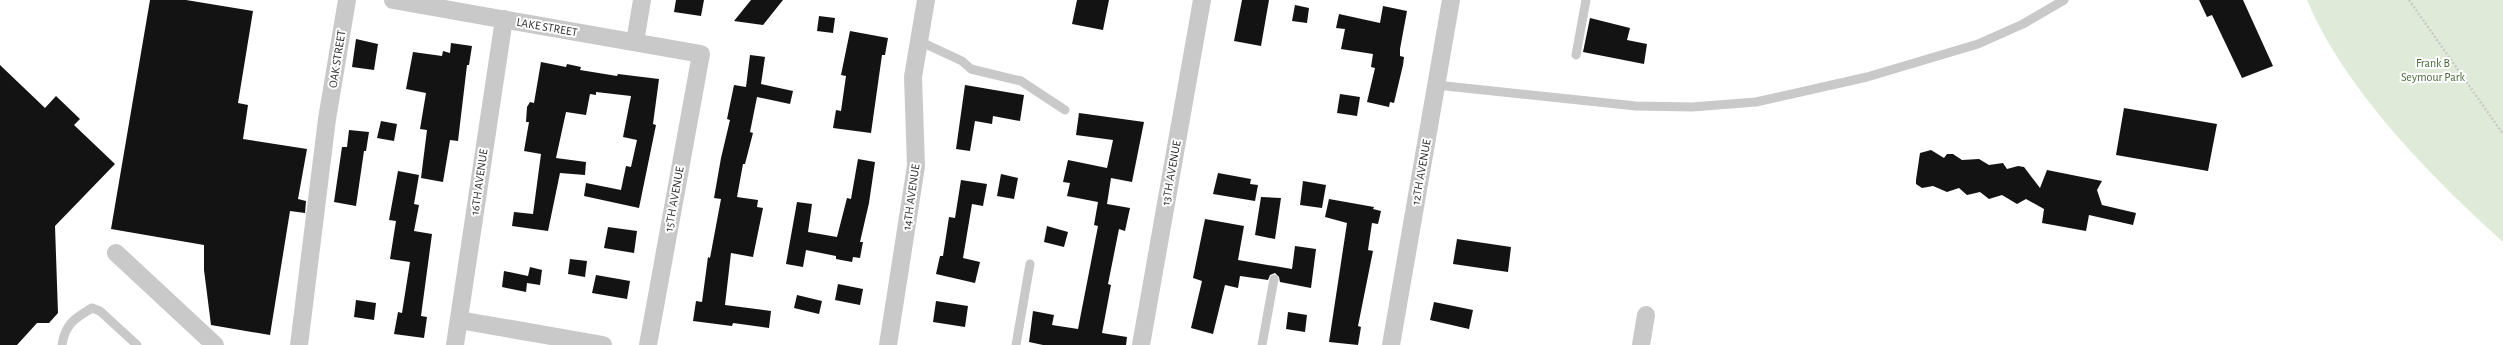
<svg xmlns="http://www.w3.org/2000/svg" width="2503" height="345" font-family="'Alegreya Sans',sans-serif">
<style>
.green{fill:#dfebd8}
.building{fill:#131313}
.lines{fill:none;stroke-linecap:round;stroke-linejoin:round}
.path{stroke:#c9c9c9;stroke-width:2.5;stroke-dasharray:2 2;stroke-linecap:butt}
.service{stroke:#c9c9c9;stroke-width:9}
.minor{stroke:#c9c9c9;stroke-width:18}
.labels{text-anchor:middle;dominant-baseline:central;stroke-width:4;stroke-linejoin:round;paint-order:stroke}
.street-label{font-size:12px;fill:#2c2c2c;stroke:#fff}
.park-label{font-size:12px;fill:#486938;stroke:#fff}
</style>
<rect width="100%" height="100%" fill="#fff"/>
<path class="green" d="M2307 0H2503V242C2431 177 2345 90 2307 0Z"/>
<path class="building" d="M150 0H186L253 11 238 103 248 105 243 139 307 149 298 199 306 201 305 213 290 211 270 335 211 325 204 270V245L111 229Z
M676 0H704L701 16 674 12Z
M751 0H783L763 25 734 21Z
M1077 0H1109L1103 30 1072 24Z
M1242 0H1269L1261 46 1234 41Z
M2199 0H2243L2273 66 2242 78 2212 15 2207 17Z
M1295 5 1309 8 1307 23 1292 21Z
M1383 6 1407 11 1400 49V56L1404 57 1403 65 1394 103 1390 102 1389 107 1367 102 1375 68 1371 67 1373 54 1341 49 1345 29 1336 28 1339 14 1380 23Z
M819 16 835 18 833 33 817 31Z
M1590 18 1630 28 1627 40 1647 44 1644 64 1583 52Z
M850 31 888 38 885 55H882L871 133 833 128 836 110 841 111 846 76 841 75Z
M356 39 378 44 374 70 352 67Z
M451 43 472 46 469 65H467L458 141 450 140 443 182 421 178 427 130 420 129 426 93 406 89 413 52 442 56 443 51 450 53Z
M750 55 765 57 761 84 793 91 790 104 757 97 750 132 753 133 745 164H743L737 197 758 200 757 207 763 208 753 257 731 253 725 305 771 311 769 328 733 323 732 326 693 321 696 301 702 302 708 257 710 258 721 199 714 198 721 158 730 120 727 119 734 85 746 87Z
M541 62 566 67 567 64 581 67 580 70 617 76 618 74 659 79 653 124 656 125 639 208 584 196 586 183 621 190 626 166 631 167 637 140 623 137 631 96 596 92V95L590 94 586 115 566 112 556 158 586 162 585 175 560 173 548 231 512 226 514 212 533 214 541 154 524 151 529 122H526L527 107 530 102 534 103Z
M0 65 45 108 56 96 80 119 74 125 115 164 55 226 58 313 49 323H37L17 345H0Z
M965 85 1024 95 1020 121 993 116 992 124 975 121 970 151 956 149Z
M1340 94 1360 97 1357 116 1337 113Z
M2124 108 2217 124 2208 171 2116 155Z
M1079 113 1144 122 1132 182 1111 178 1107 204 1130 208 1125 231 1119 229 1108 284 1111 285 1102 333 1127 337 1126 345H1043L1029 342 1033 311 1054 315 1052 325 1078 329 1098 226 1094 225 1098 202 1067 196 1070 183 1063 182 1068 160 1107 168 1113 140 1076 135Z
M381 121 397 124 394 141 377 138Z
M349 130 369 132 366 151H364L356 206 334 202 342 147H347Z
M1931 150 1944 158 1947 154H1953L1962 160 1979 159 1989 165 2003 163 2007 169 2018 166 2024 167 2040 188 2047 170 2102 181 2097 190 2102 205 2136 213 2133 225 2089 215 2086 231 2042 223 2044 209 2026 199 2017 204 2002 195 1989 199 1980 192 1967 195 1959 188 1947 192 1933 186 1922 188 1916 184V180L1920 153Z
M858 159 875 162 869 203 860 242H863L860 258 853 257 852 262 836 259V256L806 250 803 267 786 264 797 202 812 204 808 232 837 237 847 198 851 199Z
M398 171 419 175 414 204 419 205 414 231 432 234 421 316 427 317 424 338 394 334 398 312 402 313 410 262 390 259 396 221 389 220Z
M1218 173 1251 179 1250 184 1258 185 1255 201 1213 194Z
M1001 174 1018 178 1014 199 997 196Z
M961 180 987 184 983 206 972 204 963 258 980 262 975 283 936 274 940 256H943L949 217 955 218Z
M1303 181 1326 185 1322 208 1300 205Z
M1261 197 1281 198 1275 239 1255 235Z
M1329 199 1374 207 1373 209 1381 211 1378 224 1372 223 1368 250 1373 251 1358 326 1361 327 1358 345 1329 342 1347 223 1325 217Z
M1205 219 1244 226 1238 260 1292 269 1295 246 1316 249 1311 288 1280 282 1279 277 1275 273 1270 275 1268 280 1240 276 1238 288 1225 285 1213 334 1191 328 1202 281 1193 278Z
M1047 226 1068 232 1064 247 1044 242Z
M608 227 637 231 634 253 604 248Z
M1457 239 1511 247 1508 272 1453 264Z
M570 259 587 261 585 277 568 274Z
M530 267 542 270 540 285 527 283 526 292 502 287 504 271 528 276Z
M596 275 630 281 627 299 592 293Z
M838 284 863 289 860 305 835 300Z
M797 295 822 301 819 314 794 308Z
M356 300 376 303 374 320 354 317Z
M936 301 968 306 965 327 933 322Z
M1434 302 1473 310 1469 329 1430 320Z
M1288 312 1307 315 1305 332 1286 329Z"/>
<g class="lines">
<path class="path" d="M2409 0 2503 134"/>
<path class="service" d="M919 41 962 61 971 69 1021 81 1065 110
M1576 55 1586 0
M1436 85 1636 106 1692 107 1756 102 1867 77 1978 44 2023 24 2064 0
M62 345C65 324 75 318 92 308L100 311 137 345
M1016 345 1030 264
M1262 345 1274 279"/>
<path class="minor" d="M393 0 701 54 648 345
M635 42 642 0
M116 253 215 345
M459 320 603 345
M299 345 327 119 347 0
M455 345 504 19
M888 345 916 166 913 77 926 0
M1141 345 1202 0
M1391 345 1451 0
M1641 345 1646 315"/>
</g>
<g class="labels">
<g class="street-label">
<text transform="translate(547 27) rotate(10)">LAKE STREET</text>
<text transform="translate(337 59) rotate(-81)">OAK STREET</text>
<text transform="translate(1421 172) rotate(-80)">12TH AVENUE</text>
<text transform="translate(1171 173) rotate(-80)">13TH AVENUE</text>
<text transform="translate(479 182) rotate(-82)">16TH AVENUE</text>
<text transform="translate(911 197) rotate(-82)">14TH AVENUE</text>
<text transform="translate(674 199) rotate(-80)">15TH AVENUE</text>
</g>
<g class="park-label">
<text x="2433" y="63">Frank B<tspan x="2433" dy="14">Seymour Park</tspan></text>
</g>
</g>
</svg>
